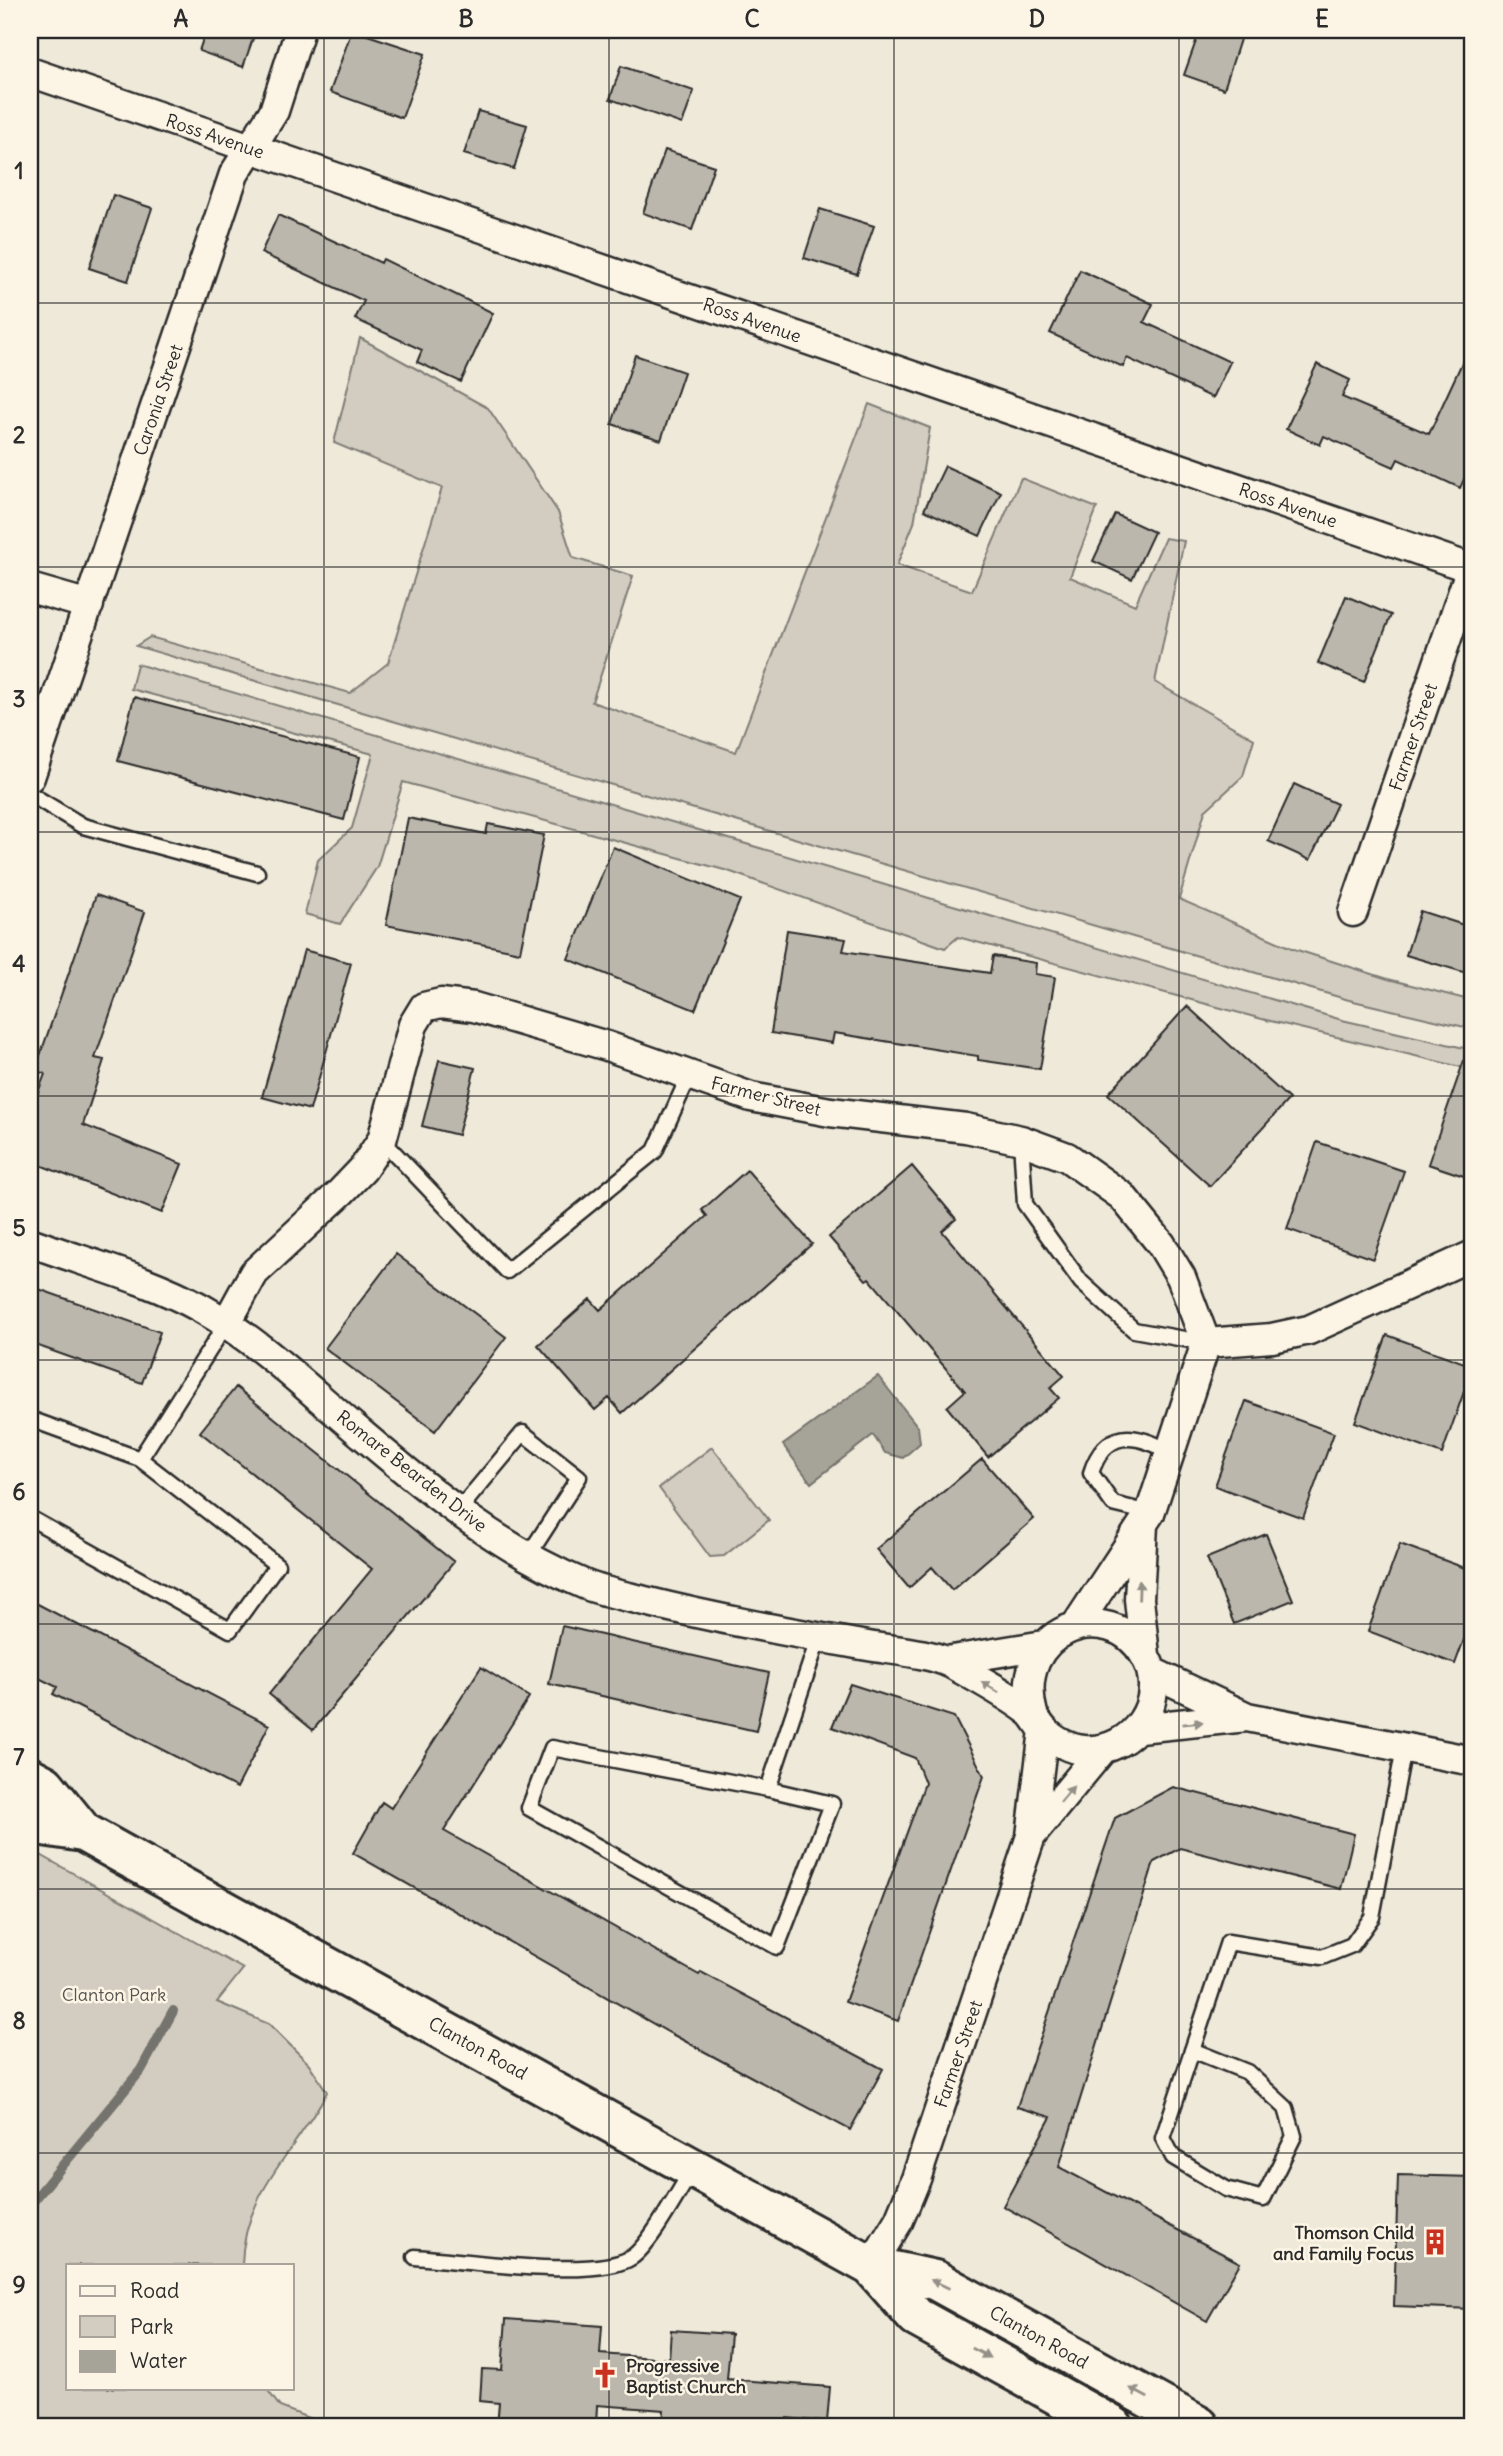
<svg xmlns="http://www.w3.org/2000/svg" width="1503" height="2456" font-family="Delius,sans-serif">
<style>
.green{fill:#d2cdc0;stroke:#7e7c76;stroke-width:2}
.water{fill:#a6a399;stroke:#75736d;stroke-width:2}
.lines{fill:none;stroke-linecap:round;stroke-linejoin:round}
.stream{stroke:#75736d;stroke-width:10}
.building{fill:#bcb7ac;stroke:#2b2b2b;stroke-width:2}
.service-casing{stroke:#2b2b2b;stroke-width:19}
.minor-casing{stroke:#2b2b2b;stroke-width:33}
.secondary-casing{stroke:#2b2b2b;stroke-width:44}
.service{stroke:#fcf5e5;stroke-width:14}
.minor{stroke:#fcf5e5;stroke-width:28}
.secondary{stroke:#fcf5e5;stroke-width:38}
.oneway{fill:#949088}
.grid{fill:none;stroke:#2b2b2b;stroke-width:2;stroke-opacity:0.55}
.labels{text-anchor:middle;dominant-baseline:central;stroke-width:5;stroke-linejoin:round;paint-order:stroke}
.street-label{font-size:18px;fill:#2b2b2b;stroke:#fcf5e5}
.park-label{font-size:18px;fill:#555450;stroke:#fcf5e5}
.poi-label{font-size:18px;font-weight:bold;fill:#2b2b2b;stroke:#fcf5e5;text-anchor:end}
.neatline{fill:none;stroke:#2b2b2b;stroke-width:2.5}
.grid-label{font-size:23px;text-anchor:middle;font-weight:bold;fill:#2b2b2b}
</style>
<rect width="100%" height="100%" fill="#efe9da"/>
<filter id="ink" filterUnits="userSpaceOnUse"><feTurbulence type="fractalNoise" baseFrequency=".0143" numOctaves="2"/><feDisplacementMap in="SourceGraphic" scale="14" xChannelSelector="R" yChannelSelector="G"/><feConvolveMatrix kernelMatrix="1 2 1 2 8 2 1 2 1" color-interpolation-filters="sRGB"/></filter>
<g filter="url(#ink)">
<path class="green" d="M360 338 488 408 558 512 573 558 633 576 592 702 736 752 869 404 930 428 914 523 897 565 972 591 1021 478 1097 508 1070 577 1135 605 1165 538 1184 541 1155 682 1254 739 1243 776 1205 811 1179 899 1294 949 1388 979 1473 1001V1029L1349 1000 136 646 150 637 350 693 388 663 442 488 334 443Z
M137 664 1342 1020 1473 1050V1070L1262 1019 958 937 945 948 728 871 403 782 377 867 340 924 305 914 318 860 352 828 373 754 131 689Z
M712 1447 769 1520 724 1556 710 1557 659 1488Z
M30 1849 243 1969 217 2002 269 2024 309 2064 327 2092C296 2151 243 2193 242 2265H68V2388H266L280 2407 329 2426H30Z"/>
<path class="water" d="M878 1376 918 1427 920 1443 903 1458 885 1453 873 1435 811 1483 783 1445Z"/>
<g class="lines">
<path class="stream" d="M30 2205 141 2070 173 2011"/>
</g>
<path class="building" d="M206 30H256L243 67 199 51Z
M352 30 425 54 402 118 330 92Z
M1200 30H1243L1224 89 1184 75Z
M621 66 694 91 682 124 610 99Z
M478 111 527 125 514 169 464 154Z
M665 150 714 166 692 230 643 213Z
M113 195 152 208 128 281 89 268Z
M820 209 874 226 857 274 804 258Z
M278 215 381 263 383 259 493 313 461 382 417 362 422 350 355 319 364 301 261 253Z
M1080 270 1153 304 1144 322 1230 362 1213 398 1127 358 1123 367 1050 333Z
M1473 339V460L1460 488 1398 459 1394 467 1324 436 1320 445 1286 429 1317 364 1350 380 1342 397 1429 434Z
M635 355 684 372 661 440 612 424Z
M945 466 1001 492 980 536 924 510Z
M1115 514 1154 532 1132 579 1093 561Z
M1346 596 1391 615 1364 682 1318 663Z
M134 697 360 757 344 820 118 761Z
M1294 784 1337 804 1310 860 1268 841Z
M408 818 486 834 488 824 544 835 520 952 386 925Z
M613 847 740 900 695 1010 568 959Z
M96 895 145 912 95 1058 104 1060 83 1125 182 1164 162 1213 30 1161V1113L45 1074 35 1070Z
M1420 911 1473 928V975L1406 955Z
M787 930 846 939 843 951 990 973 993 956 1036 963 1035 974 1055 977 1040 1069 978 1060V1056L834 1033 832 1043 771 1033Z
M304 950 351 963 310 1110 262 1097Z
M1187 1006 1289 1099 1210 1186 1108 1094Z
M1469 1046 1473 1047V1179L1428 1164Z
M439 1060 475 1068 458 1135 422 1126Z
M1317 1142 1404 1171 1373 1259 1287 1229Z
M912 1166 956 1219 942 1231 1064 1376 1050 1388 1059 1398 988 1457 947 1407 965 1391 869 1278 866 1280 829 1237Z
M747 1170 812 1244 622 1413 609 1398 595 1410 538 1345 590 1299 600 1310 707 1216 702 1210Z
M396 1254 506 1337 435 1431 325 1348Z
M30 1286 160 1332 142 1383 30 1343Z
M1387 1335 1473 1366 1442 1454 1355 1422Z
M236 1387 454 1562 313 1730 269 1694 372 1569 200 1432Z
M1246 1401 1334 1433 1303 1518 1215 1486Z
M982 1459 1034 1519 952 1590 932 1567 909 1588 876 1549Z
M1266 1534 1293 1600 1234 1624 1207 1558Z
M1400 1544 1473 1571V1615L1455 1664 1368 1631Z
M30 1600 269 1725 237 1788 53 1694 57 1687 31 1674 30 1676Z
M562 1626 769 1673 756 1731 549 1684Z
M481 1667 529 1697 444 1831 699 1975 701 1972 883 2069 850 2130 668 2032 353 1853 382 1802 391 1808Z
M850 1684 954 1717 984 1776 898 2021 845 2002 925 1783 915 1758 832 1727Z
M1173 1787 1354 1834 1341 1889 1180 1848 1154 1862 1059 2167 1240 2263 1207 2321 1003 2206 1051 2117 1017 2107 1115 1818Z
M1398 2175 1473 2177V2309L1394 2306Z
M506 2319 602 2326 600 2354 669 2359 671 2330 731 2334 727 2379 830 2387 827 2422 787 2418 786 2426H663L664 2410 597 2405 596 2426H497L499 2403 480 2401 482 2369 502 2370Z"/>
<g class="lines">
<g class="service-casing">
<path id="service" d="M30 794 83 826 257 873
M382 1140 507 1271 655 1151 689 1076
M1021 1140 1025 1204 1081 1282 1134 1330 1206 1343
M30 1419 140 1459 277 1565 230 1630 30 1518
M140 1459 226 1324
M458 1511 523 1433 579 1477 528 1556
M1150 1513 1113 1504 1091 1473C1105 1429 1134 1432 1170 1452
M552 1748 768 1789 832 1804 777 1947 529 1808Z
M768 1789 819 1637
M1192 2050 1247 2072 1286 2108 1294 2136 1263 2199 1226 2189 1173 2157 1163 2138 1228 1942 1322 1957 1352 1945 1372 1917 1404 1748
M415 2257C461 2260 598 2281 632 2257 651 2244 679 2190 693 2169"/>
</g>
<g class="minor-casing">
<path id="minor" d="M30 72 1473 569
M30 588 89 605
M30 777 234 174 274 111 300 30
M1353 912 1473 562
M30 1242C86 1263 149 1279 201 1308 261 1342 312 1393 364 1436 431 1493 503 1551 586 1585 604 1592 625 1596 645 1601 717 1619 789 1632 862 1645 887 1650 930 1652 952 1664 978 1679 1007 1694 1030 1712 1036 1717 1038 1724 1044 1730 1054 1741 1070 1749 1084 1750 1133 1754 1170 1700 1145 1656 1109 1593 1010 1630 1033 1714
M226 1324 254 1273 341 1192 363 1169 382 1140 413 1025 424 1007 441 1003 474 1007 607 1046 751 1097 830 1112 966 1128 1021 1140 1067 1157 1122 1196 1161 1244 1181 1277 1206 1343 1150 1513 1075 1627
M1206 1343 1272 1338 1309 1330 1473 1255
M1143 1525 1139 1599 1145 1655
M946 1661 1044 1645
M1152 1672 1247 1717 1473 1761
M1139 1728 1247 1717
M1031 1836 1102 1750
M871 2266 899 2220 916 2179 1031 1836 1044 1730"/>
</g>
<g class="secondary-casing">
<path id="secondary" d="M30 1777 45 1785 83 1832 135 1861 871 2266 935 2280 1199 2426
M30 1824 83 1832
M871 2266 916 2317 1113 2426"/>
</g>
<use href="#service" class="service"/>
<use href="#minor" class="minor"/>
<use href="#secondary" class="secondary"/>
</g>
<defs><path id="oneway-solid" d="M-6-.8H1V-3.2L6.5 0L1 3.2V.8H-6Z" transform="scale(1.75)"/></defs>
<g class="oneway">
<use href="#oneway-solid" transform="translate(1139 1590) rotate(-88)"/>
<use href="#oneway-solid" transform="translate(990 1687) rotate(-148)"/>
<use href="#oneway-solid" transform="translate(1193 1723) rotate(-6)"/>
<use href="#oneway-solid" transform="translate(1067 1794) rotate(-50)"/>
<use href="#oneway-solid" transform="translate(940 2284) rotate(-155)"/>
<use href="#oneway-solid" transform="translate(981 2353) rotate(29)"/>
<use href="#oneway-solid" transform="translate(1139 2393) rotate(-151)"/>
</g>
</g>
<path class="grid" d="M324 30V2426M609 30V2426M894 30V2426M1179 30V2426M30 303H1473M30 567H1473M30 832H1473M30 1096H1473M30 1360H1473M30 1624H1473M30 1889H1473M30 2153H1473"/>
<defs>
<g id="building-bare" transform="scale(2.1)"><path d="M-4-6H4V6H1V3H-1V6H-4ZM-2.5-4.3h1.7v1.8h-1.7ZM.8-4.3h1.7v1.8H.8ZM-2.5-1h1.7V.8h-1.7ZM.8-1h1.7V.8H.8Z" fill="#c8321e" stroke="#fcf5e5" stroke-width="2.5" paint-order="stroke"/></g>
<g id="church-bare" transform="scale(2.1)"><path d="M-1.2-6h2.4v3.5h3.3v2.4h-3.3V6h-2.4V-.1h-3.3v-2.4h3.3Z" fill="#c8321e" stroke="#fcf5e5" stroke-width="2.5" paint-order="stroke"/></g>
</defs>
<g fill-rule="evenodd">
<use href="#building-bare" x="1435" y="2242"/>
<use href="#church-bare" x="605" y="2375"/>
</g>
<g class="labels">
<g class="street-label">
<text transform="translate(215 136) rotate(19)">Ross Avenue</text>
<text transform="translate(752 320) rotate(19)">Ross Avenue</text>
<text transform="translate(158 400) rotate(-71)">Caronia Street</text>
<text transform="translate(1288 505) rotate(19)">Ross Avenue</text>
<text transform="translate(1413 737) rotate(-71)">Farmer Street</text>
<text transform="translate(766 1096) rotate(14)">Farmer Street</text>
<text transform="translate(412 1471) rotate(38)">Romare Bearden Drive</text>
<text transform="translate(478 2048) rotate(29)">Clanton Road</text>
<text transform="translate(958 2054) rotate(-71)">Farmer Street</text>
<text transform="translate(1039 2337) rotate(29)">Clanton Road</text>
</g>
<g class="park-label">
<text x="114" y="1994">Clanton Park</text>
</g>
<g class="poi-label">
<text x="1414" y="2232">Thomson Child<tspan x="1414" dy="21">and Family Focus</tspan></text>
<text x="626" y="2365" text-anchor="start">Progressive<tspan x="626" dy="21">Baptist Church</tspan></text>
</g>
</g>
<rect width="1503" height="2456" fill="none" stroke="#fcf5e5" stroke-width="77"/>
<rect x="66" y="2264" width="228" height="126" fill="#fcf5e5" stroke="#a8a49b" stroke-width="2"/>
<rect x="80" y="2286" width="35" height="10" fill="#fcf5e5" stroke="#a8a49b" stroke-width="2"/>
<text x="130" y="2298" font-size="21" fill="#2b2b2b">Road</text>
<rect x="80" y="2316" width="35" height="21" fill="#d2cdc0" stroke="#a8a49b" stroke-width="2"/>
<text x="130" y="2334" font-size="21" fill="#2b2b2b">Park</text>
<rect x="80" y="2351" width="35" height="21" fill="#a6a399" stroke="#a8a49b" stroke-width="2"/>
<text x="130" y="2368" font-size="21" fill="#2b2b2b">Water</text>
<rect x="38" y="38" width="1426" height="2380" class="neatline"/>
<g class="grid-label">
<text x="181" y="27">A</text>
<text x="466" y="27">B</text>
<text x="752" y="27">C</text>
<text x="1037" y="27">D</text>
<text x="1322" y="27">E</text>
<text x="19" y="179">1</text>
<text x="19" y="443">2</text>
<text x="19" y="707">3</text>
<text x="19" y="972">4</text>
<text x="19" y="1236">5</text>
<text x="19" y="1500">6</text>
<text x="19" y="1765">7</text>
<text x="19" y="2029">8</text>
<text x="19" y="2293">9</text>
</g>
</svg>
